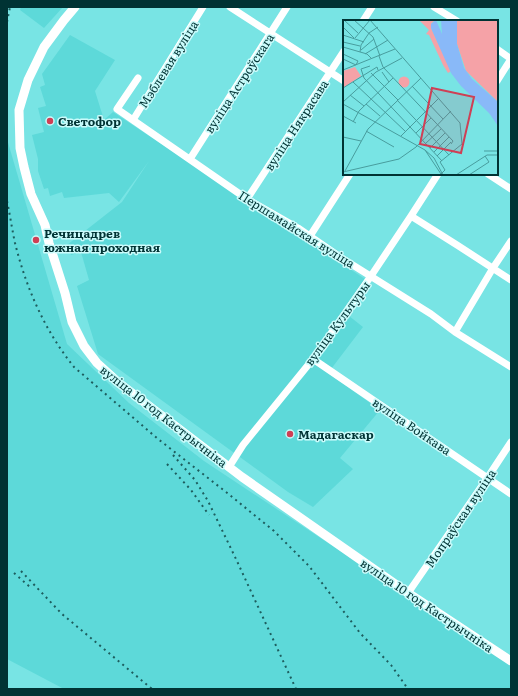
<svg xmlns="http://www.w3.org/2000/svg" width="518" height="696" font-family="Literata,serif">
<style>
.built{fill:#5dd9d9}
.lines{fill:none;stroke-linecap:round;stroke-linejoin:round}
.minor{stroke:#fff;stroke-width:7}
.tertiary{stroke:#fff;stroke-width:9}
.rail{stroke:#1d5d5e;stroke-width:2;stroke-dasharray:2 4;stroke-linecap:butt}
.poi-dot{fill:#cf3f55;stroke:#cafbfb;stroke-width:1.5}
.labels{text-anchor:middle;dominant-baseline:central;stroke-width:3;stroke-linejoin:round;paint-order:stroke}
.street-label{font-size:12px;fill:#003334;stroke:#cafbfb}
.poi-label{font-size:12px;font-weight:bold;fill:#003334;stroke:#cafbfb;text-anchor:start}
.inset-road{fill:none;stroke:#489d9e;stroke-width:1}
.view{fill:#cf3f55;fill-opacity:0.15;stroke:#cf3f55;stroke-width:2}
.inset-edge{fill:none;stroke:#003334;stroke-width:2}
</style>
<rect width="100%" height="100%" fill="#78e4e4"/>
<path class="built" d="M21 7H63L44 28 20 10Z
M70 35 115 60 95 91 104 120 113 112 365 279 344 312 363 327 328 373 380 410 340 458 353 469 313 507 288 492 98 354 77 286 89 280 81 252 71 255 67 245 122 202 149 161 119 202 109 193 64 198 62 192 50 196 48 188 44 189 38 171V159L32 135 44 132 38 108 46 106 40 87 45 85 42 74Z
M7 139 67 344 129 403 204 461 511 664V689H64L7 659Z"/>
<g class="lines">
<path class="minor" d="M230 7 344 81
M434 7 457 21
M363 21 372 7
M497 49 511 59
M138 78 117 109 247 199 298 228 340 257 431 314 455 332 511 367
M497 81 511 59
M133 120 203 7
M190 159 287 7
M488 174 511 189
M247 199 344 51
M411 216 457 245 511 280
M310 236 350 174
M455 332 493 268 511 241
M313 359 511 494
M229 467 243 445 313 359 371 276 411 216 438 174
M408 593 488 477 511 442"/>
<path class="tertiary" d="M75 7 64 20 44 47 28 80 19 110 20 148 24 167 31 194 45 225 49 243 65 293 72 322 84 346 97 363 119 383 242 477 408 593 511 661"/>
<path class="rail" d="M7 22 10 7
M7 201C10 215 12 229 15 243 26 288 45 331 74 367L158 439 226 492 274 531 309 566 360 633 391 665 408 689
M173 455 195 480 208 501 236 559 296 689
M167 464 191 490 209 515
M21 571 62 614 152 689
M14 573 30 587"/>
</g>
<g class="poi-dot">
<circle cx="50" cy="121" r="4"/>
<circle cx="36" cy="240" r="4"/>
<circle cx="290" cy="434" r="4"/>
</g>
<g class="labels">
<g class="street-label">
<text transform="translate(168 64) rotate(-58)">Мэблевая вуліца</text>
<text transform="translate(239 83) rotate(-57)">вуліца Астроўскага</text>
<text transform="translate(296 125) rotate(-57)">вуліца Някрасава</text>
<text transform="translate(297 229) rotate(32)">Першамайская вуліца</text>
<text transform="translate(337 323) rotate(-54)">вуліца Культуры</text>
<text transform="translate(164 416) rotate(38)">вуліца 10 год Кастрычніка</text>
<text transform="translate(412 426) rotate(34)">вуліца Войкава</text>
<text transform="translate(460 518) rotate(-56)">Мопраўская вуліца</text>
<text transform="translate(427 605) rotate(34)">вуліца 10 год Кастрычніка</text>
</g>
<g class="poi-label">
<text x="58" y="121">Светофор</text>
<text x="44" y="233">Речицадрев<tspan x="44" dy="14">южная проходная</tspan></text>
<text x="298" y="434">Мадагаскар</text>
</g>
</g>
<g transform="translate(343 20)">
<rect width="155" height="155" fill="#78e4e4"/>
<path d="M76 0H92L88 4V8L108 51 105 53 100 45 86 15 83 14 86 10ZM114 0H155V82L123 51 114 24ZM12 47 18 56 0 68V51ZM55.5 62a5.5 5.5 0 1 1 11 0a5.5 5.5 0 1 1-11 0Z" fill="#f5a2a7"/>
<path d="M93 0 99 14 98 0H114V24L121 48 129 59 155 82V106L146 93 118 66 108 53 88 8V4Z" fill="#89b9f8"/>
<path class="inset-road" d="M1 0 15 13M11 0 30 17 37 36M27 0 117 103 119 124 97 142M0 7 11 18M0 15 21 22M12 18 27 0M0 22 17 26M0 27 24 34 29 39M18 30 31 19M17 32 18 25 26 13 35 7M0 34 15 41 13 45 0 39M22 34 45 20M36 36 40 47 110 121 108 124M27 46 18 49 21 58 99 141M0 50 52 29M39 52 46 62M28 53 55 80M10 62 62 111M69 66 100 99M0 68 34 47 35 50M7 75 21 86M54 80 106 135M0 82 33 52 59 38M0 84 82 130 91 138 100 155M23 84 37 96M0 96 13 103M10 102 16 91 50 58M23 111 51 127M73 113 88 98M58 116 96 78M0 117 18 121M82 124 98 109M87 128 102 113M82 130 98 154 102 150 97 142M141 131H155M91 132 106 117M94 136 108 122M2 151 25 109 78 58M0 152 56 139 73 127 108 91M113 155 144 135H155M126 155 146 142 142 136"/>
<path class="view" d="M89 68 131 77 118 133 77 124Z"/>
<rect width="155" height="155" class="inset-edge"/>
</g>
<rect width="518" height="696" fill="none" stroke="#003334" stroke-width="16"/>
</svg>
